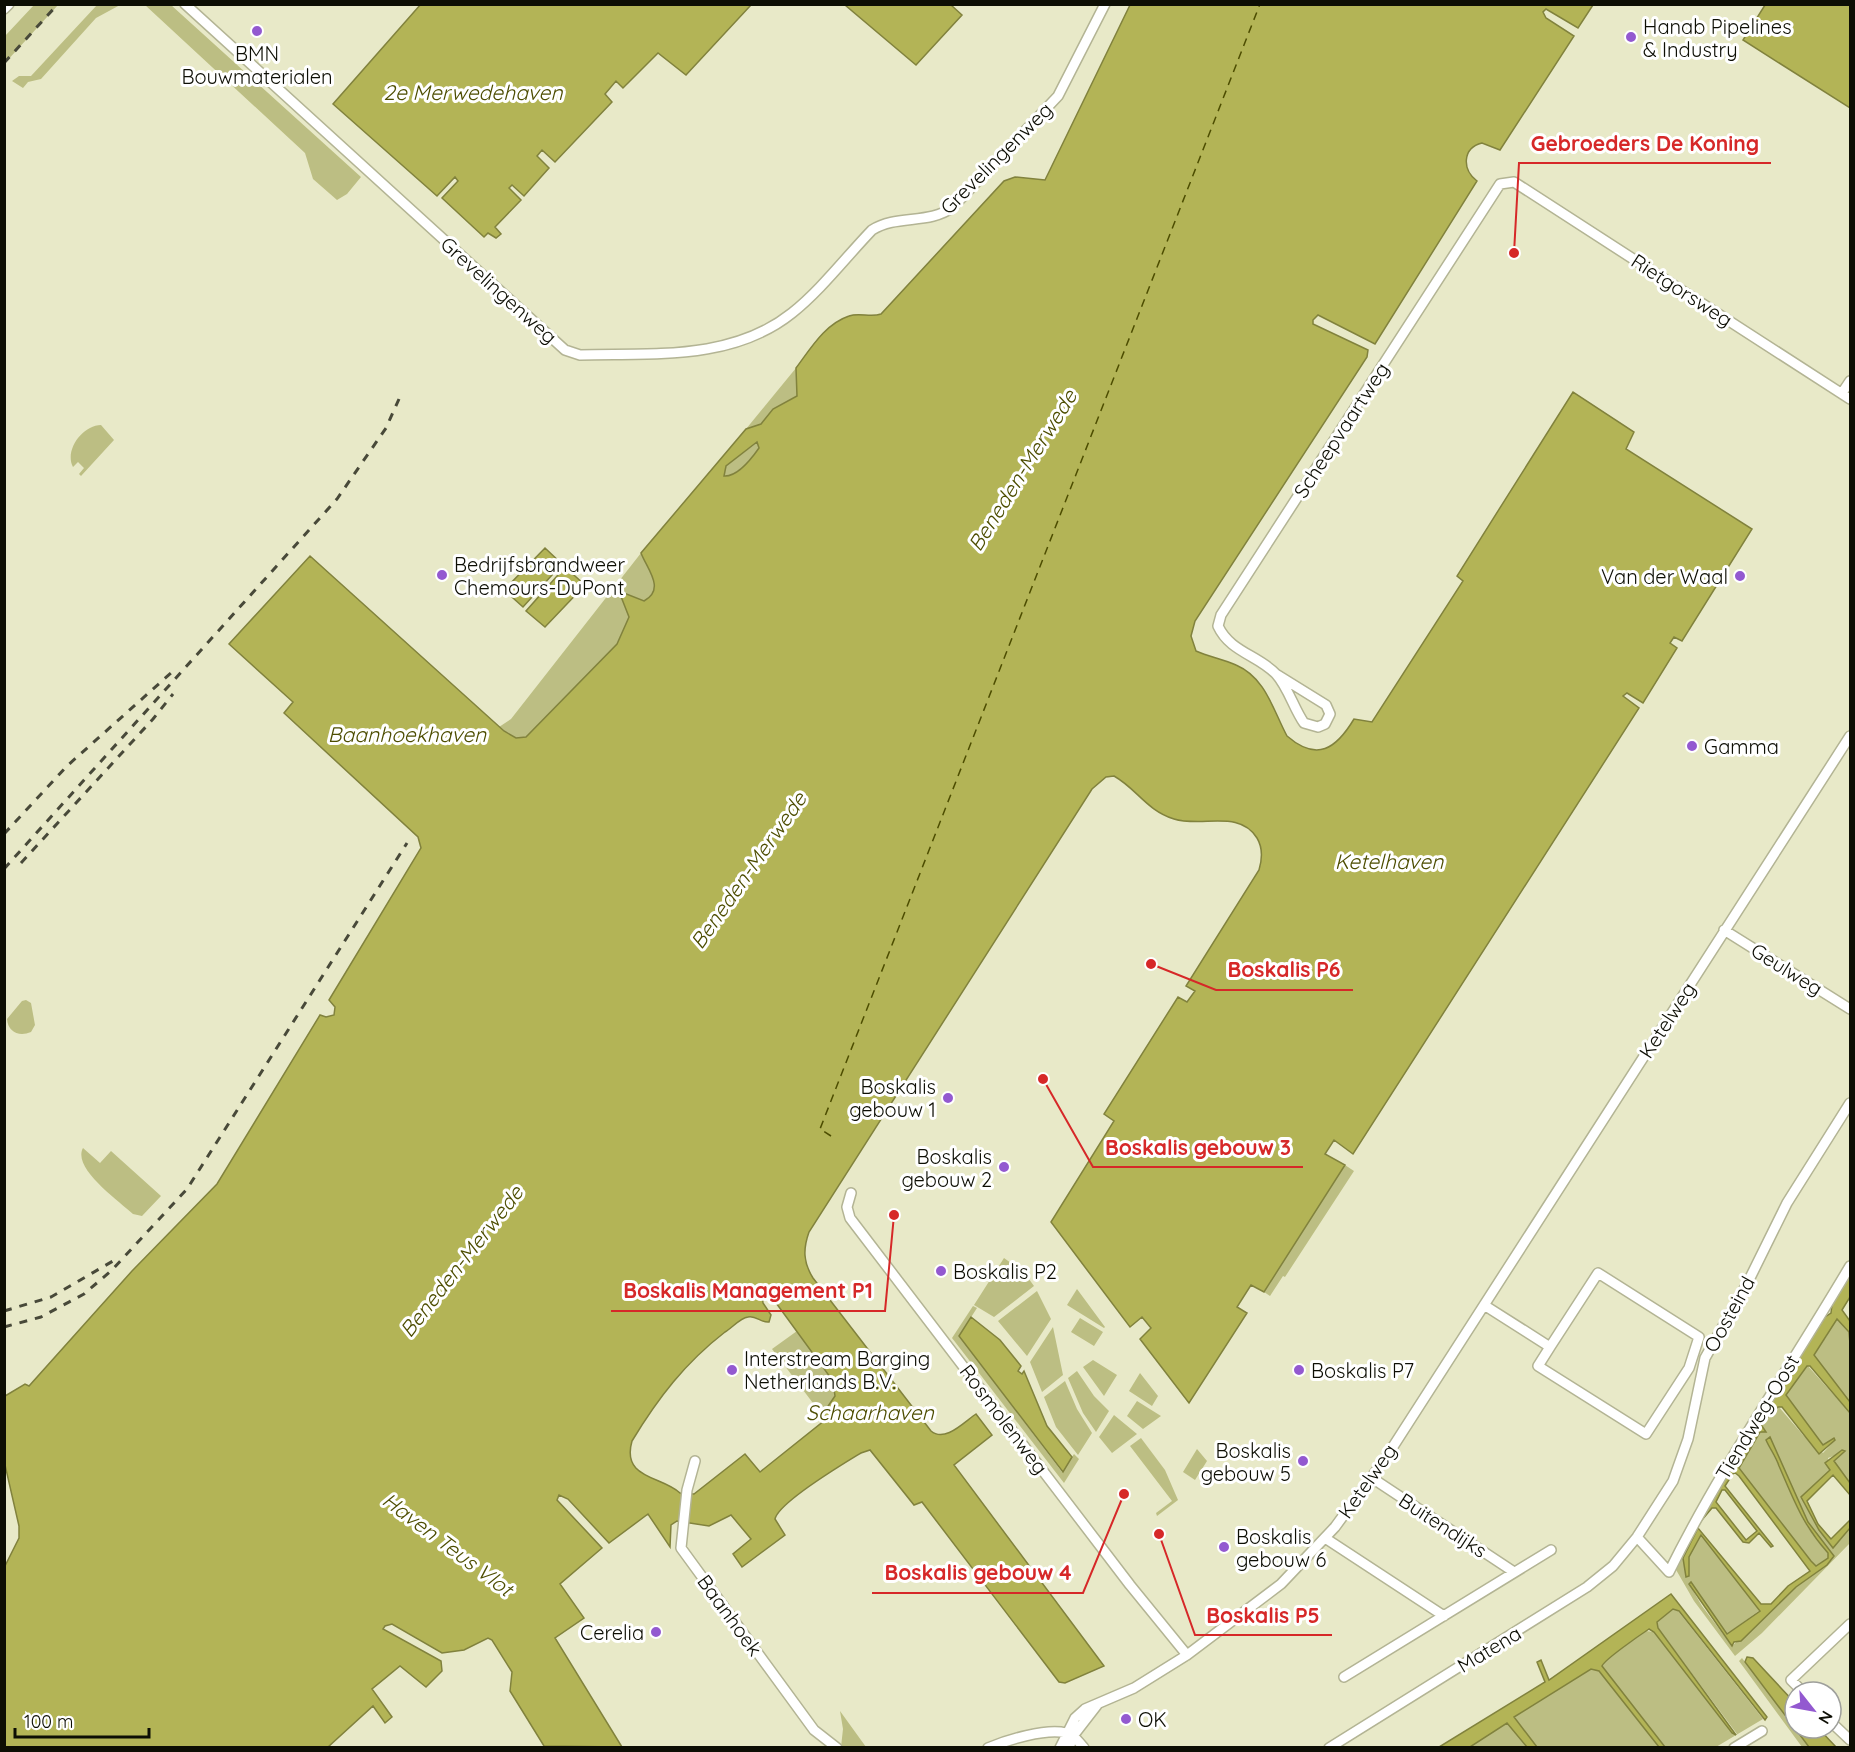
<svg xmlns="http://www.w3.org/2000/svg" width="1855" height="1752" font-family="Quicksand,sans-serif">
<style>
.green{fill:#bcbe83}
.water{fill:#b3b456;stroke:#81823d;stroke-width:1.5;fill-rule:evenodd}
.lines{fill:none;stroke-linecap:round;stroke-linejoin:round}
.ferry{stroke:#4d4d00;stroke-width:1.5;stroke-dasharray:8 6;stroke-linecap:butt}
.minor-casing{stroke:#b3b494;stroke-width:12}
.minor{stroke:#fff;stroke-width:9}
.rail{stroke:#484939;stroke-width:3;stroke-dasharray:8 8;stroke-linecap:butt}
.poi-dot{fill:#9359d0;stroke:#fff;stroke-width:2}
.labels{text-anchor:middle;dominant-baseline:central;stroke-width:6;stroke-linejoin:round;paint-order:stroke}
.poi-label{font-size:20px;fill:#0d0e04;stroke:#fff;text-anchor:start}
.street-label{font-size:20px;fill:#0d0e04;stroke:#fff}
.water-label{font-size:21px;font-style:italic;fill:#4d4d00;stroke:#fff}
.leader{fill:none;stroke:#d62828;stroke-width:2}
.callout-dot{fill:#d62828;stroke:#fff;stroke-width:2}
.callout-label{font-size:21px;text-anchor:middle;font-weight:bold;fill:#d62828;stroke:#fff;stroke-width:6;stroke-linejoin:round;paint-order:stroke}
</style>
<rect width="100%" height="100%" fill="#e8e9c8"/>
<path class="green" d="M34 5H58L5 63V36Z
M97 5H120L96 18 41 79 28 82 23 88 12 81 19 76H31Z
M145 5H171L361 177 347 194 337 200 313 179 305 153Z
M796 368 797 396 773 409 761 424 746 429Z
M101 425 114 440 81 476 79 474 84 468 78 462 73 467C64 450 83 425 101 425Z
M758 442 759 448C752 457 737 477 724 476L726 466Z
M641 553C647 569 666 589 644 601L633 598 629 617 617 644 526 737C515 741 506 734 499 727L511 719Z
M26 1000 31 1003 35 1025 31 1032C19 1037 8 1032 7 1019L22 1001Z
M83 1148 100 1163 111 1151 161 1196 142 1216 133 1214C118 1200 72 1168 83 1148Z
M1345 1165 1354 1171 1285 1277 1283 1276 1270 1296 1264 1292Z
M1004 1258 1022 1271 1024 1273 1022 1275H1026L1034 1286 994 1317 974 1305Z
M1077 1289 1105 1327 1104 1328 1067 1305Z
M1037 1291 1051 1319 1027 1356 998 1321Z
M973 1306 977 1308 959 1336 1062 1472 1074 1454 1079 1459 1064 1483 952 1338Z
M1080 1318 1103 1332 1094 1346 1071 1332Z
M1831 1318H1838L1849 1332 1850 1402 1813 1355 1827 1336Z
M1053 1327 1063 1375 1042 1392 1030 1362Z
M797 1331 833 1381 835 1396 822 1415 772 1349Z
M1093 1360 1117 1375 1104 1396 1083 1367Z
M1807 1365 1850 1413V1483L1834 1461 1844 1452 1828 1458 1830 1470 1801 1497 1833 1547 1850 1528V1543L1762 1633 1735 1656 1694 1601 1675 1568 1694 1527 1698 1528 1683 1558 1689 1576V1557L1701 1534 1760 1610 1727 1634 1689 1584 1702 1606 1732 1646 1796 1587 1832 1559 1808 1522 1770 1438H1767C1768 1448 1774 1455 1778 1464 1795 1500 1799 1522 1828 1553V1558L1816 1566 1811 1561 1739 1468 1761 1431 1765 1432 1762 1424 1778 1406 1803 1435 1823 1453 1835 1440 1823 1445 1786 1395Z
M1077 1371 1094 1396 1109 1411 1096 1432 1083 1413 1068 1378Z
M1140 1373 1158 1396 1152 1406 1129 1391Z
M1065 1381 1077 1409 1092 1433 1078 1455 1056 1427 1044 1397Z
M1137 1401 1161 1416 1143 1429 1127 1416Z
M1114 1415 1137 1434 1112 1453 1099 1437Z
M1141 1438 1165 1470 1178 1500 1157 1516 1156 1513 1172 1501 1130 1446Z
M1197 1449 1207 1461 1195 1480 1183 1472Z
M1673 1609 1678 1611 1763 1719 1716 1747H1665L1602 1666C1607 1656 1635 1640 1646 1631L1654 1632 1732 1733 1737 1734 1658 1628 1657 1622Z
M1742 1658 1809 1747H1802L1739 1661Z
M1591 1669 1599 1671 1659 1747H1537L1514 1717Z
M840 1711 866 1747H841L843 1729Z
M1507 1723 1527 1747 1470 1748 1471 1745Z"/>
<path class="water" d="M421 4H751V5L686 75 658 53 623 88 616 81 605 94 612 102 555 162 542 150 537 156 549 168 524 196 512 185 509 188 521 200 495 227 501 234 496 238 488 233 484 237 442 198 458 181 455 177 437 196 333 104Z
M845 5H951L962 15 916 65Z
M1130 5H1593L1578 28 1546 9 1543 12 1546 18 1574 36 1500 150 1482 143C1462 148 1462 170 1477 181L1375 344 1318 315 1313 320V324L1368 350 1367 357 1195 621 1191 636 1196 651C1209 657 1223 659 1236 665 1266 678 1273 710 1287 736 1317 762 1336 749 1354 719L1372 722 1463 581 1457 576 1573 392 1634 432 1626 449 1752 529 1682 641 1674 637 1670 643 1677 648 1643 703 1627 693 1623 696 1639 708 1353 1154 1334 1140 1325 1154 1345 1165 1264 1292 1251 1285 1237 1307 1247 1313 1189 1403 1140 1339 1151 1328 1142 1317 1130 1327 1051 1222 1114 1121 1104 1114 1178 997 1187 1002 1195 991 1186 986 1259 870C1262 860 1263 848 1257 838 1239 809 1202 828 1174 819 1146 810 1137 789 1114 776L1106 777 1092 789 809 1232C803 1249 803 1262 813 1278L931 1431C945 1443 964 1422 976 1414L992 1435 954 1465 1104 1666 1065 1683 1059 1682 922 1502 914 1505 870 1450 861 1453C843 1464 779 1502 775 1519L785 1535 742 1567 733 1554 751 1539 731 1515 709 1526 677 1521 671 1525 670 1547 648 1514 609 1543 568 1499 559 1495 557 1500 602 1548 560 1584 584 1618 555 1638 622 1747 544 1746 510 1691 512 1672 492 1640 488 1638 464 1650 442 1653 392 1624 385 1626 383 1629 441 1661 442 1671 426 1687 400 1666 372 1689 392 1717 385 1723 373 1706 328 1747H5L4 1568 19 1538V1526L5 1465V1396L25 1384 29 1386 132 1271 217 1184 320 1015 326 1017 334 1015 335 1007 329 1000 421 848 418 837 284 713 293 702 229 644 310 556 504 731 516 738 526 737 617 644 629 617 620 594 624 593 644 601C666 589 647 569 641 553L746 429 761 424 773 409 797 396 796 368C811 348 825 324 849 316 860 312 870 318 881 314L1004 181 1015 177 1045 180ZM757 442 759 448C752 458 737 477 724 476L726 466ZM762 1294 771 1296 833 1381 835 1396 822 1415 825 1420 760 1472 745 1454 694 1494 680 1493C662 1476 621 1479 632 1441 658 1398 685 1363 725 1332 732 1328 740 1318 748 1317 756 1315 761 1323 769 1322L771 1315 763 1303Z
M1765 5H1850V108L1743 40Z
M545 548 562 564 523 607 504 590Z
M565 567 585 585 545 627 526 611Z
M1850 1274V1297L1842 1310 1850 1321V1344L1849 1332 1837 1319 1814 1355 1850 1402V1413L1810 1366H1807L1786 1395 1823 1445 1834 1438 1835 1440 1819 1454 1782 1407H1778L1764 1421 1762 1415 1785 1378 1793 1374 1796 1362 1825 1317 1831 1313 1832 1304Z
M971 1317 1000 1340 1021 1366 1018 1371 1022 1374 1024 1371 1047 1426 1072 1457 1063 1472 959 1336Z
M1760 1423 1766 1432H1760L1739 1468 1811 1561 1816 1566 1828 1558V1553C1802 1524 1794 1500 1779 1466 1776 1457 1770 1449 1766 1440L1770 1437 1808 1522 1834 1556 1827 1565 1796 1587 1741 1641 1734 1642 1732 1646 1689 1584 1691 1582 1727 1634 1760 1611 1701 1535 1689 1557V1576L1686 1577 1683 1558 1698 1528 1761 1604H1771L1788 1586 1810 1571 1739 1476 1734 1472 1725 1486 1773 1546 1771 1547 1759 1533 1749 1543 1743 1542 1716 1508H1712L1701 1521 1756 1424ZM1722 1490H1725L1757 1531 1746 1540 1716 1502Z
M1842 1450 1845 1451 1834 1461 1850 1483V1495L1833 1475 1807 1501 1818 1524 1831 1539 1850 1520V1528L1833 1548 1819 1530 1801 1497 1830 1470 1825 1463Z
M1671 1594 1767 1717 1765 1720 1679 1611 1673 1609 1657 1622 1658 1628 1736 1735 1732 1733 1654 1632 1649 1629C1640 1635 1604 1660 1602 1666L1665 1747H1659L1599 1671 1591 1669 1514 1717 1537 1747H1527L1507 1723 1470 1747H1439L1545 1682 1537 1662 1541 1660 1549 1680Z
M1747 1657 1753 1658 1795 1703V1728H1818L1836 1747H1809L1745 1662Z"/>
<g class="lines">
<path class="ferry" d="M831 1136 820 1129 1260 4"/>
<g class="minor-casing">
<path id="minor" d="M185 4 565 350 580 355C653 353 732 361 792 313 821 290 846 257 872 230 897 214 929 225 953 207L1058 96 1105 4
M4 9 9 4
M1842 393 1850 381
M1276 674 1326 705 1330 714 1325 724 1318 727 1304 723C1294 709 1288 687 1276 674 1258 655 1230 652 1218 626L1221 615 1500 184 1514 182 1850 399
M1724 930 1850 1009
M851 1193 847 1207 850 1218 1130 1585 1187 1655
M1484 1305 1550 1347 1538 1366 1646 1434 1689 1368 1699 1337 1598 1273 1550 1347
M695 1461 687 1490 681 1548 814 1730 837 1748
M1372 1478 1514 1572
M1637 1537 1669 1572C1722 1465 1790 1368 1850 1266
M1325 1538 1444 1616
M1344 1677 1551 1550
M1803 1692 1791 1680 1850 1624
M1831 1722 1850 1740
M988 1748C1007 1740 1046 1728 1066 1733 1074 1735 1079 1742 1084 1748
M1060 1748 1075 1718 1085 1709 1134 1688 1187 1655 1281 1584 1335 1527 1387 1456 1850 736
M1069 1748 1073 1736 1097 1705
M1329 1748 1587 1587 1613 1566 1637 1537 1673 1481 1688 1439 1705 1358 1747 1284 1787 1203 1850 1103
M1734 1748 1762 1731"/>
</g>
<use href="#minor" class="minor"/>
<path class="rail" d="M4 63 58 4
M4 834 67 766 172 672
M21 863 153 719 173 694
M4 869 337 499 386 428 399 399
M4 1311 51 1297 113 1261
M4 1327 41 1317 84 1294 112 1270 187 1189 407 843"/>
</g>
<g class="poi-dot">
<circle cx="257" cy="31" r="6"/>
<circle cx="1631" cy="37" r="6"/>
<circle cx="442" cy="575" r="6"/>
<circle cx="1740" cy="576" r="6"/>
<circle cx="1692" cy="746" r="6"/>
<circle cx="948" cy="1098" r="6"/>
<circle cx="1004" cy="1167" r="6"/>
<circle cx="941" cy="1271" r="6"/>
<circle cx="732" cy="1370" r="6"/>
<circle cx="1299" cy="1370" r="6"/>
<circle cx="1303" cy="1461" r="6"/>
<circle cx="1224" cy="1547" r="6"/>
<circle cx="656" cy="1632" r="6"/>
<circle cx="1126" cy="1719" r="6"/>
</g>
<g class="labels">
<g class="poi-label">
<text x="1643" y="26">Hanab Pipelines<tspan x="1643" dy="23">&amp; Industry</tspan></text>
<text x="257" y="53" text-anchor="middle">BMN<tspan x="257" dy="23">Bouwmaterialen</tspan></text>
<text x="454" y="564">Bedrijfsbrandweer<tspan x="454" dy="23">Chemours-DuPont</tspan></text>
<text x="1728" y="576" text-anchor="end">Van der Waal</text>
<text x="1704" y="746">Gamma</text>
<text x="936" y="1086" text-anchor="end">Boskalis<tspan x="936" dy="23">gebouw 1</tspan></text>
<text x="992" y="1156" text-anchor="end">Boskalis<tspan x="992" dy="23">gebouw 2</tspan></text>
<text x="953" y="1271">Boskalis P2</text>
<text x="744" y="1358">Interstream Barging<tspan x="744" dy="23">Netherlands B.V.</tspan></text>
<text x="1311" y="1370">Boskalis P7</text>
<text x="1291" y="1450" text-anchor="end">Boskalis<tspan x="1291" dy="23">gebouw 5</tspan></text>
<text x="1236" y="1536">Boskalis<tspan x="1236" dy="23">gebouw 6</tspan></text>
<text x="644" y="1632" text-anchor="end">Cerelia</text>
<text x="1138" y="1719">OK</text>
</g>
<g class="street-label">
<text transform="translate(996 158) rotate(-45)">Grevelingenweg</text>
<text transform="translate(499 290) rotate(42)">Grevelingenweg</text>
<text transform="translate(1682 290) rotate(33)">Rietgorsweg</text>
<text transform="translate(1341 430) rotate(-57)">Scheepvaartweg</text>
<text transform="translate(1787 969) rotate(32)">Geulweg</text>
<text transform="translate(1667 1020) rotate(-57)">Ketelweg</text>
<text transform="translate(1729 1314) rotate(-61)">Oosteind</text>
<text transform="translate(1757 1417) rotate(-59)">Tiendweg-Oost</text>
<text transform="translate(1004 1419) rotate(53)">Rosmolenweg</text>
<text transform="translate(1367 1481) rotate(-55)">Ketelweg</text>
<text transform="translate(1443 1525) rotate(33)">Buitendijks</text>
<text transform="translate(730 1615) rotate(54)">Baanhoek</text>
<text transform="translate(1489 1649) rotate(-31)">Matena</text>
</g>
<g class="water-label">
<text x="473" y="92">2e Merwedehaven</text>
<text transform="translate(1022 470) rotate(-58)">Beneden-Merwede</text>
<text x="407" y="734">Baanhoekhaven</text>
<text x="1389" y="861">Ketelhaven</text>
<text transform="translate(748 870) rotate(-55)">Beneden-Merwede</text>
<text transform="translate(461 1261) rotate(-52)">Beneden-Merwede</text>
<text x="870" y="1412">Schaarhaven</text>
<text transform="translate(448 1544) rotate(37)">Haven Teus Vlot</text>
</g>
</g>
<path class="leader" d="M1514 253L1519 163H1771M1151 964L1216 990H1353M1043 1079L1093 1167H1303M894 1215L885 1311H611M1124 1494L1083 1593H872M1159 1534L1195 1635H1332"/>
<g class="callout-dot">
<circle cx="1514" cy="253" r="6"/>
<circle cx="1151" cy="964" r="6"/>
<circle cx="1043" cy="1079" r="6"/>
<circle cx="894" cy="1215" r="6"/>
<circle cx="1124" cy="1494" r="6"/>
<circle cx="1159" cy="1534" r="6"/>
</g>
<g class="callout-label">
<text x="1645" y="151">Gebroeders De Koning</text>
<text x="1284" y="977">Boskalis P6</text>
<text x="1198" y="1155">Boskalis gebouw 3</text>
<text x="748" y="1298">Boskalis Management P1</text>
<text x="978" y="1580">Boskalis gebouw 4</text>
<text x="1263" y="1623">Boskalis P5</text>
</g>
<rect width="1855" height="1752" fill="none" stroke="#0d0e04" stroke-width="12"/>
<g transform="translate(1813 1710) rotate(121)"><circle r="28" fill="#ffffff" stroke="#9e9f9b" stroke-width="1.5"/>
<path d="M0-4.5L10 22L0 15L-10 22Z" fill="#9359d0"/>
<text y="-9" font-size="16" font-weight="bold" text-anchor="middle" fill="#0d0e04">N</text>
</g>
<path d="M15 1728v9h134v-9" fill="none" stroke="#0d0e04" stroke-width="3"/>
<text x="24" y="1728" font-size="18" fill="#0d0e04" stroke="#ffffff" stroke-width="4.5" paint-order="stroke">100 m</text>
</svg>
